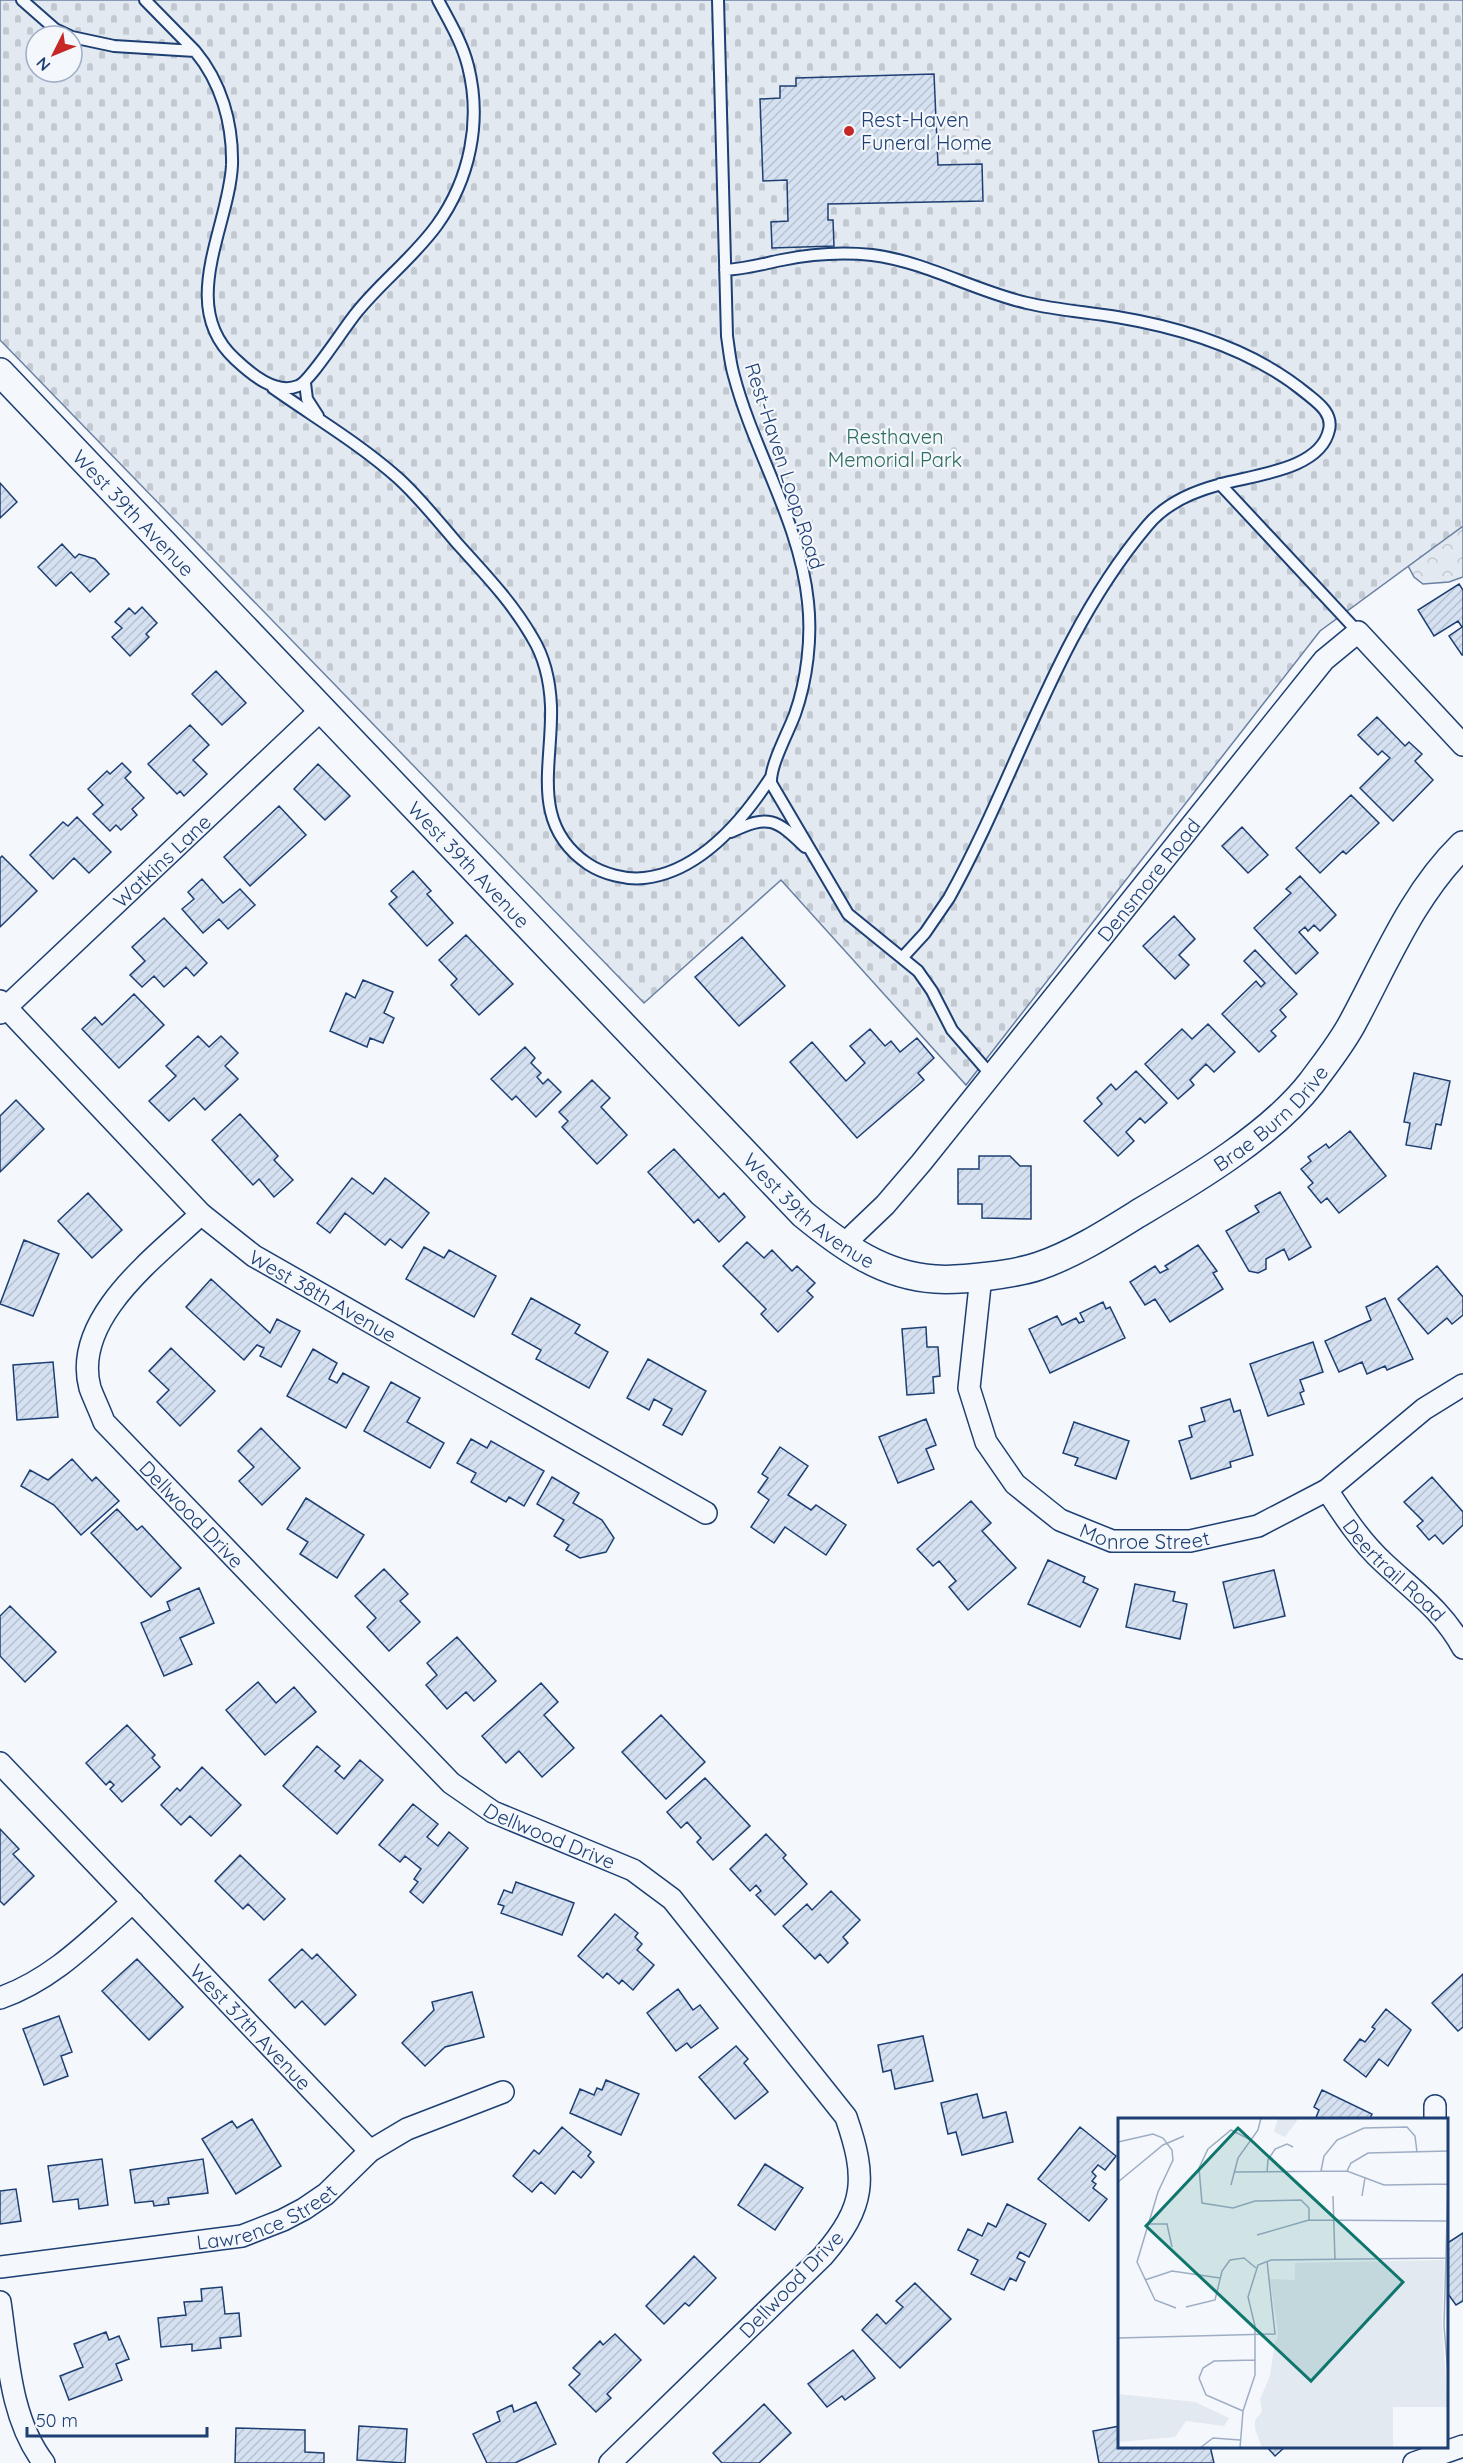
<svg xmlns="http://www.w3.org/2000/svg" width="1463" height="2463" font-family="Quicksand,sans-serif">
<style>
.forest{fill:url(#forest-crowns);stroke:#687fa3;stroke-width:1.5}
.cemetery{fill:url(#cemetery-stones);stroke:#687fa3;stroke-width:1.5;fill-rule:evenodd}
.building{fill:url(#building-hatch);stroke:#1d3f73;stroke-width:1.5}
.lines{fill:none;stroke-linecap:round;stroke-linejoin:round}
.service-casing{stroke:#1d3f73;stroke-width:14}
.minor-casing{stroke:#1d3f73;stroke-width:24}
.tertiary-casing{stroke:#1d3f73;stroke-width:30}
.service{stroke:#f4f7fb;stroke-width:10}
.minor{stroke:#f4f7fb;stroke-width:21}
.tertiary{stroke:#f4f7fb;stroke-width:27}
.poi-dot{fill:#c62828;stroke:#f4f7fb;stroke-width:2}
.labels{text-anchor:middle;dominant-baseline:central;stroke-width:4.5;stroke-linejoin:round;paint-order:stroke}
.poi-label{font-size:20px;fill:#1d3f73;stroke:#f4f7fb;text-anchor:start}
.park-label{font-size:20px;fill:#2c6c60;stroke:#f4f7fb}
.street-label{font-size:20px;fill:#1d3f73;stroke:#f4f7fb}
.inset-road{fill:none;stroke:#9eadc5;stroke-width:1.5}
.view{fill:#0f766e;fill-opacity:0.15;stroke:#0f766e;stroke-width:3}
.inset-edge{fill:none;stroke:#1d3f73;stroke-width:3}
</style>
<defs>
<pattern id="forest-crowns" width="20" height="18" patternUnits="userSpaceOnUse" patternTransform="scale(1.5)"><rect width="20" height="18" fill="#e3e9f0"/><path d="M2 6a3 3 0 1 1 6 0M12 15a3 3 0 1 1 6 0" fill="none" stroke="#c2c9d1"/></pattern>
<pattern id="cemetery-stones" width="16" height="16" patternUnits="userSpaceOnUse" patternTransform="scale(1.5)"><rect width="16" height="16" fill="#e3e9f0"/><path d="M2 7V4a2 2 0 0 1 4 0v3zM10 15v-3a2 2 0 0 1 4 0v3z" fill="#c2c9d1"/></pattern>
<pattern id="building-hatch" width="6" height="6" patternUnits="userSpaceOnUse" patternTransform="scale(1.5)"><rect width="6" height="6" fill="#d5e0f0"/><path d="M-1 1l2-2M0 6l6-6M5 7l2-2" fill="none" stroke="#b6c1d1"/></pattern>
</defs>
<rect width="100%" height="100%" fill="#f4f7fb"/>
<path class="forest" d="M1463 488V577L1449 582 1423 584 1414 577 1400 551Z"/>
<path class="cemetery" d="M0 0H1463V526L1320 631 966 1085 781 880 644 1003 0 340ZM36 36H72V72H36Z"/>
<path class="building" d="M934 74 938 165 982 164 983 201 828 204V220H833L834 246 772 248 771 222 788 221 787 180 763 181 760 99 780 98V86H796V78Z
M0 483 17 502 0 518Z
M62 544 75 558 79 554 95 559 109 574 90 592 71 572 56 586 38 567Z
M1459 584 1463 590V655H1462L1449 636 1462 627 1458 621 1434 636 1418 610Z
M142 607 157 623 146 634 149 637 130 656 112 637 122 628 115 622 129 608 135 614Z
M216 671 246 703 222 725 192 694Z
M1377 717 1405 746 1409 742 1422 754 1415 761 1433 780 1393 821 1360 788 1390 758 1382 751 1378 755 1358 735Z
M190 725 209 745 193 760 207 774 184 796 180 791 177 794 148 764Z
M122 763 131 772 125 778 144 798 132 809 137 815 121 830 116 825 110 831 93 814 103 805 88 789 107 771 110 774Z
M318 764 350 796 325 820 294 789Z
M1351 795 1379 823 1346 854 1343 851 1320 873 1296 848Z
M279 806 306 835 250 886 224 857Z
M77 817 111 852 89 873 74 858 53 879 30 855 63 822 68 826Z
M1242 827 1268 855 1248 873 1222 846Z
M2 856 37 891 0 927V858Z
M413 871 431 891 427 894 453 923 427 946 389 904 397 897 391 891Z
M1300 876 1336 915 1320 931 1314 925 1308 931 1305 927 1299 932 1318 953 1296 974 1254 928 1291 893 1286 889Z
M202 879 223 903 240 889 255 905 228 929 219 919 203 933 182 909 194 899 188 892Z
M1174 916 1195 939 1179 955 1189 965 1175 979 1143 946Z
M164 918 207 963 194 976 186 967 164 987 154 976 142 987 130 975 145 961 132 947Z
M466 935 513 984 479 1015 451 985 457 979 439 960Z
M742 937 785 986 739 1026 695 977Z
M1255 950 1297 994 1280 1010 1286 1017 1271 1031 1276 1036 1259 1052 1222 1014 1256 981 1261 987 1265 983 1244 961Z
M363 980 393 992 384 1013 394 1018 383 1043 370 1038 367 1047 330 1031 346 993 355 998Z
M134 994 164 1025 119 1068 82 1029 95 1017 102 1025Z
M1208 1024 1235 1052 1214 1072 1206 1064 1190 1080 1194 1085 1178 1099 1145 1064 1182 1029 1192 1039Z
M870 1029 885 1046 891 1041 900 1052 917 1038 934 1058 918 1073 924 1080 857 1138 790 1062 812 1042 846 1081 865 1063 850 1046Z
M198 1036 209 1047 221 1036 238 1053 225 1066 238 1079 205 1110 194 1098 169 1121 149 1101 176 1076 166 1066Z
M525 1047 535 1058 531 1063 541 1073 537 1077 543 1084 548 1079 561 1092 536 1117 516 1096 512 1100 491 1079Z
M1136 1071 1167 1103 1145 1123 1140 1118 1126 1132 1134 1141 1118 1156 1084 1121 1102 1104 1097 1098 1111 1084 1116 1090Z
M1414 1073 1450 1081 1441 1125 1436 1124 1431 1149 1406 1145 1410 1123 1404 1122Z
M592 1080 610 1098 601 1107 627 1135 597 1164 562 1127 568 1121 559 1112Z
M16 1100 44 1129 0 1172V1116Z
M240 1114 278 1156 274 1160 293 1180 274 1197 259 1179 253 1185 212 1140Z
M1350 1131 1386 1176 1339 1213 1327 1198 1321 1203 1308 1187 1313 1183 1301 1169 1311 1161 1308 1157 1326 1144 1329 1148Z
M674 1149 719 1198 724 1193 745 1217 719 1242 698 1219 694 1223 648 1172Z
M979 1156H1010L1020 1166H1031V1219L982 1218V1204H958V1169H979Z
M352 1178 373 1194 385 1178 429 1213 402 1248 390 1239 385 1245 345 1213 330 1233 317 1223Z
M1280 1192 1311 1247 1289 1260 1284 1249 1266 1259V1269L1258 1273 1249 1271 1226 1231 1259 1212 1255 1206Z
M88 1193 122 1230 92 1258 58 1221Z
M24 1240 59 1254 33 1316 0 1304Z
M747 1242 764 1258 772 1250 792 1271 797 1266 815 1283 807 1291 813 1297 778 1332 761 1314 766 1309 723 1266Z
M1198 1245 1217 1271 1213 1273 1223 1289 1170 1322 1155 1299 1145 1305 1130 1282 1155 1266 1160 1273 1168 1269 1165 1266Z
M424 1247 444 1258 449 1250 496 1276 474 1317 406 1279Z
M1437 1266 1463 1297V1315L1452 1324 1447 1318 1428 1334 1398 1299Z
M211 1279 270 1333 277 1319 300 1331 281 1367 260 1356 264 1348 257 1345 244 1360 186 1307Z
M531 1298 580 1325 575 1333 608 1352 589 1388 536 1359 541 1350 512 1334Z
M1385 1298 1413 1359 1387 1370 1385 1366 1367 1374 1362 1362 1339 1372 1325 1341 1371 1320 1366 1307Z
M1103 1302 1106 1309 1110 1307 1125 1338 1050 1373 1029 1329 1057 1316 1062 1325 1076 1318 1079 1323 1084 1321 1080 1313Z
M926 1327 927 1347H938L940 1376 933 1377 934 1393 907 1395 902 1329Z
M1313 1342 1323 1372 1300 1380 1304 1391 1300 1393 1304 1404 1268 1416 1250 1364Z
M171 1348 215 1391 180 1426 157 1402 169 1390 149 1371Z
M313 1349 337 1363 329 1379 337 1383 343 1373 369 1387 346 1428 287 1396Z
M648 1359 706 1391 682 1435 663 1425 672 1409 654 1399 649 1410 627 1398Z
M53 1362 58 1417 17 1420 13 1365Z
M391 1382 420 1398 407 1422 444 1443 430 1468 364 1431Z
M1230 1399 1234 1412 1240 1410 1253 1455 1230 1462 1231 1467 1191 1479 1179 1441 1192 1437 1189 1426 1205 1421 1201 1408Z
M926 1419 936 1445 926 1449 934 1469 898 1483 879 1437Z
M1074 1422 1129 1441 1116 1479 1075 1465 1078 1458 1063 1453Z
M261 1428 300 1468 262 1505 239 1481 254 1467 238 1451Z
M471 1439 487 1448 491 1441 544 1471 524 1506 509 1497 506 1502 471 1482 476 1473 457 1463Z
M780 1447 808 1466 788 1495 811 1510 816 1505 846 1525 826 1555 785 1527 774 1543 751 1527 769 1500 758 1492 768 1478 762 1474Z
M72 1459 92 1481 96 1477 119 1501 81 1535 54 1505 21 1486 30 1470 48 1480Z
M552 1477 579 1493 573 1503 602 1520 614 1538 606 1552 580 1558 566 1550 569 1545 554 1536 564 1520 537 1504Z
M1432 1477 1463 1512V1525L1443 1544 1435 1535 1429 1540 1417 1526 1423 1521 1404 1502Z
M306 1498 364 1535 337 1578 300 1554 308 1542 287 1529Z
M971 1501 991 1523 982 1531 1016 1568 968 1610 949 1587 956 1581 939 1561 933 1566 917 1549Z
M117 1509 137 1530 142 1526 181 1568 151 1597 91 1533Z
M1048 1560 1085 1577 1083 1582 1098 1589 1080 1627 1028 1604Z
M384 1569 408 1594 400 1601 420 1622 389 1651 367 1627 376 1618 355 1596Z
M1274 1570 1285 1616 1234 1628 1223 1582Z
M1135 1584 1175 1592 1173 1601 1187 1604 1180 1639 1126 1627Z
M199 1588 214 1623 180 1638 192 1664 164 1676 141 1623 170 1610 167 1602Z
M10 1606 56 1652 25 1682 0 1656V1616Z
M457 1637 496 1681 474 1701 466 1692 447 1709 426 1685 437 1675 427 1663Z
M258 1682 276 1703 294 1687 316 1712 265 1755 226 1710Z
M541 1683 558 1702 544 1715 574 1748 542 1777 519 1751 506 1763 482 1736Z
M661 1715 705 1762 666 1799 622 1752Z
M127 1725 155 1755 152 1758 160 1767 122 1802 110 1789 114 1785 110 1781 106 1785 86 1763Z
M317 1746 340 1766 335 1771 344 1779 360 1760 383 1780 337 1834 283 1786Z
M202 1767 241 1805 211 1836 190 1816 181 1825 161 1805 177 1788 180 1791Z
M705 1778 750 1826 713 1860 697 1842 701 1838 687 1822 681 1828 667 1812Z
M413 1804 438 1824 427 1837 438 1846 449 1832 468 1848 423 1903 410 1892 418 1882 414 1879 421 1869 405 1856 400 1862 379 1845Z
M0 1829 19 1849 13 1854 34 1876 4 1905 0 1901Z
M766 1834 786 1855 783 1858 807 1884 775 1915 756 1895 761 1891 756 1885 750 1891 730 1869Z
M240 1855 285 1899 264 1920 248 1904 243 1909 215 1881Z
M516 1882 574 1903 562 1935 501 1913 504 1906 498 1904 504 1890 512 1893Z
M831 1891 860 1920 843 1937 848 1943 828 1963 820 1954 815 1959 783 1926 807 1904 812 1910Z
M615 1914 638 1933 635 1937 642 1944 637 1950 654 1965 633 1990 622 1980 619 1984 607 1973 603 1978 578 1956Z
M302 1949 312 1959 317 1954 356 1995 325 2025 302 2001 295 2008 269 1980Z
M137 1959 183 2007 149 2040 102 1991Z
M1463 1974V2027L1458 2031 1432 2003Z
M678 1989 693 2010 700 2005 718 2028 691 2048 687 2043 676 2051 647 2013Z
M472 1992 484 2037 445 2047 425 2066 402 2043 434 2010 432 2002Z
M1386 2009 1411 2030 1388 2066 1379 2059 1366 2077 1344 2060 1360 2039 1365 2042 1375 2029 1372 2027Z
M59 2016 72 2052 61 2056 68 2076 44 2085 23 2029Z
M923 2036 933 2081 895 2089 891 2070 883 2072 878 2045Z
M736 2046 748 2059 744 2063 768 2092 735 2119 699 2077Z
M606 2080 639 2094 621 2135 570 2113 580 2089 594 2095 597 2088 602 2090Z
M1322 2090 1372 2114 1369 2120H1315L1319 2110 1314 2107Z
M977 2094 983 2118 1006 2112 1013 2142 962 2155 956 2132 948 2134 941 2103Z
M252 2119 281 2166 236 2194 202 2139 232 2121 237 2128Z
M562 2127 591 2152 588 2156 594 2162 581 2178 573 2171 555 2194 541 2182 532 2192 513 2176 534 2150 539 2154Z
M1080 2127 1116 2156 1105 2170 1098 2165 1092 2172 1096 2176 1092 2181 1096 2184 1093 2188 1107 2199 1089 2221 1038 2179Z
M102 2159 108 2205 79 2209 78 2199 53 2202 48 2166Z
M203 2159 208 2193 168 2198 169 2204 154 2206 153 2201 135 2203 130 2170Z
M765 2164 803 2188 775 2230 738 2205Z
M16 2189 21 2221 0 2224V2191Z
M1007 2204 1046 2224 1029 2257 1020 2252 1017 2258 1025 2262 1016 2281 1010 2278 1004 2290 971 2274 978 2260 958 2250 968 2229 982 2236 988 2223 996 2227Z
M1463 2233V2301L1456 2305 1446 2291V2244Z
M694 2256 716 2278 689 2306 685 2303 664 2324 646 2306Z
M915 2283 951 2319 900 2368 862 2330 877 2314 886 2324 903 2307 896 2301Z
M222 2287 225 2314 239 2313 241 2336 220 2338 221 2348 192 2351V2344L161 2347 158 2318 186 2315 184 2302 202 2301 201 2289Z
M106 2332 109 2340 119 2336 129 2359 116 2364 122 2380 69 2400 60 2376 83 2367 74 2344Z
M615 2334 641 2360 607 2394 611 2398 596 2412 569 2385 580 2374 573 2368 600 2341 603 2345Z
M853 2350 875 2378 845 2400 842 2396 827 2407 808 2384Z
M536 2402 556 2444 515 2463H487L473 2434 500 2421 497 2412 512 2405 514 2412Z
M764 2404 791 2433 759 2463H722L713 2453Z
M359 2426 407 2429 405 2463 357 2460Z
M1120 2426V2446H1210L1214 2463H1099L1093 2431Z
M236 2428 305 2430V2452L324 2453V2463H235Z
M1266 2446H1286L1275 2456Z"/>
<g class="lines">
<g class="service-casing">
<path id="service" d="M22 0 55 29 70 36
M145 0 195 51
M718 0 727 336C729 349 730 363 734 376 754 452 800 522 808 602 812 638 807 680 795 714 788 733 770 765 771 783L848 914 918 971 932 991 952 1030 991 1075
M72 37 114 46 195 51C221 82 233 123 232 165 229 227 177 306 235 359 251 374 275 395 298 386 310 382 345 326 357 312 381 282 414 257 437 225 470 179 482 121 468 66 462 42 449 21 438 0
M725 270C745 269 762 264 782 260 811 254 843 252 872 255 927 262 974 291 1027 303 1056 310 1087 312 1117 317 1183 328 1254 350 1307 394 1318 403 1333 413 1329 430 1320 471 1250 475 1218 485 1192 492 1164 505 1147 526 1055 635 1017 776 949 898L925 933 902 958
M305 383 307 399 318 416
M273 388C314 417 360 444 398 478 419 497 437 520 456 542 483 572 512 602 532 637 545 658 550 682 551 706 553 764 529 824 588 864 603 874 626 880 644 878 699 872 743 820 771 777
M1220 484 1358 632
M731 832C769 814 776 819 805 847"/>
</g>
<g class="minor-casing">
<g id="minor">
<path id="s1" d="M0 1001 201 1214 254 1256 706 1513"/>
<path id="s2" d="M0 1013 323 708"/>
<path id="s3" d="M201 1214C157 1256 71 1318 90 1388 94 1399 100 1411 104 1422L451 1783 493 1812 633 1870 672 1899 846 2117C867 2178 866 2206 823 2256L610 2463"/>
<path id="s4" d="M842 1246 885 1205 921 1163 1324 660 1358 632 1463 745"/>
<path id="s5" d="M981 1276 969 1388 986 1442 1015 1484 1060 1520 1112 1541H1190L1258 1526 1327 1490 1424 1409 1463 1385"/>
<path id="s6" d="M1327 1490C1344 1516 1361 1542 1384 1563 1415 1592 1442 1610 1463 1648"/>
<path id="s7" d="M0 1763 370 2151"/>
<path d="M0 1998C54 1979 91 1939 133 1902"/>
<path d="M1435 2106V2120"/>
<path id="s8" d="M0 2267 242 2236 283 2220 304 2209 326 2194 370 2151 407 2129 503 2092"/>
<path d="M0 2302C8 2356 10 2419 44 2463"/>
<path d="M1414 2463 1463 2446"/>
</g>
</g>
<g class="tertiary-casing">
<g id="tertiary">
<path id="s9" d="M0 372 803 1214C842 1246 883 1276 935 1279 960 1281 1016 1274 1039 1266 1074 1254 1107 1233 1139 1213 1195 1180 1272 1134 1312 1082 1326 1063 1342 1043 1353 1022 1386 961 1412 895 1463 845"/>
</g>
</g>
<use href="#service" class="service"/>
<use href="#minor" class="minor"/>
<use href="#tertiary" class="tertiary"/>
</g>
<circle class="poi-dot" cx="849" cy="131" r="6"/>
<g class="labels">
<g class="poi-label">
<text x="861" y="119">Rest-Haven<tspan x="861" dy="23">Funeral Home</tspan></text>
</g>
<g class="park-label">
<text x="895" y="436">Resthaven<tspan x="895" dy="23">Memorial Park</tspan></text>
</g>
<g class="street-label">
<text transform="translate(785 466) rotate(72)">Rest-Haven Loop Road</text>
<text stroke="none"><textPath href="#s9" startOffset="194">West 39th Avenue</textPath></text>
<text stroke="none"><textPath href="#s2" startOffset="222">Watkins Lane</textPath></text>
<text stroke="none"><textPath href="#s9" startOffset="680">West 39th Avenue</textPath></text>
<text stroke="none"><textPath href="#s4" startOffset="478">Densmore Road</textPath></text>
<text stroke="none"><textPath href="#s9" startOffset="1695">Brae Burn Drive</textPath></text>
<text stroke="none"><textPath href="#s9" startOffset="1166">West 39th Avenue</textPath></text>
<text stroke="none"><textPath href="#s1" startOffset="440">West 38th Avenue</textPath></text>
<text stroke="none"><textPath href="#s3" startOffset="381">Dellwood Drive</textPath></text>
<text stroke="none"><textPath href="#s5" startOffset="366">Monroe Street</textPath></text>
<text stroke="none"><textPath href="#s6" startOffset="105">Deertrail Road</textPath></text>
<text stroke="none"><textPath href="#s3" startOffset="867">Dellwood Drive</textPath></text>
<text stroke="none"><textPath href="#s7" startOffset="364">West 37th Avenue</textPath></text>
<text stroke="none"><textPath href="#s8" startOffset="273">Lawrence Street</textPath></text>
<text transform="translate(791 2284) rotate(-46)">Dellwood Drive</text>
</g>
</g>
<g transform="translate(1118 2118)">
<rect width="330" height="330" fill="#f4f7fb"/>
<path d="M160 0H181L167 19 156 14ZM157 223 160 224 184 330H144L137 311V302L144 294 142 281 152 258ZM0 276 77 284 111 300 106 308 68 303 57 319 0 324Z" fill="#e3e9f0"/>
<path d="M326 142 324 207 330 289H275V330H163L143 311 160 214 152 161 177 162V145Z" fill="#e3e9f0"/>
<path class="inset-road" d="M133 22 113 12 90 31 81 50 84 85 115 90 137 83 183 82 191 90V102M0 24 35 16 45 20 54 32 55 42 40 74 19 144 37 182 58 190M203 53 206 38 219 22 246 10 289 9 297 18 299 34M229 53 233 45 250 35 330 33M117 54 229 53 266 67 330 66M149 54 150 42 157 31 169 26 175 29M0 64 45 27 66 18M330 64 326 208 330 256M113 67 120 40 140 12 143 0M215 78 217 142M244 78 247 60M31 106H49L54 129M139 117 191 102 329 103M27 162 54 153 102 160M68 189 97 182 104 153 112 142 126 140 138 150M0 220 157 216 149 143M125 293 88 277 81 260 85 250 96 243 137 242M82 330 95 320 122 322M122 330 125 293 137 257V208L130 179 140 147 153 142 328 140"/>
<path class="view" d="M120 10 285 164 193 263 28 108Z"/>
<rect width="330" height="330" class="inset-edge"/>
</g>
<g transform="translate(54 54) rotate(227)"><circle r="28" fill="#f4f7fb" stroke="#9eadc5" stroke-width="1.5"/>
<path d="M0-4.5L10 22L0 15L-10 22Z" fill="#c62828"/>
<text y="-9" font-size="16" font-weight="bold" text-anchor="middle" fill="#1d3f73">N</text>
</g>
<path d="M27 2427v9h180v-9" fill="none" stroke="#1d3f73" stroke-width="3"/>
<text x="36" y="2427" font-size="18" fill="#1d3f73" stroke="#f4f7fb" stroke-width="4.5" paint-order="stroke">50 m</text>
</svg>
